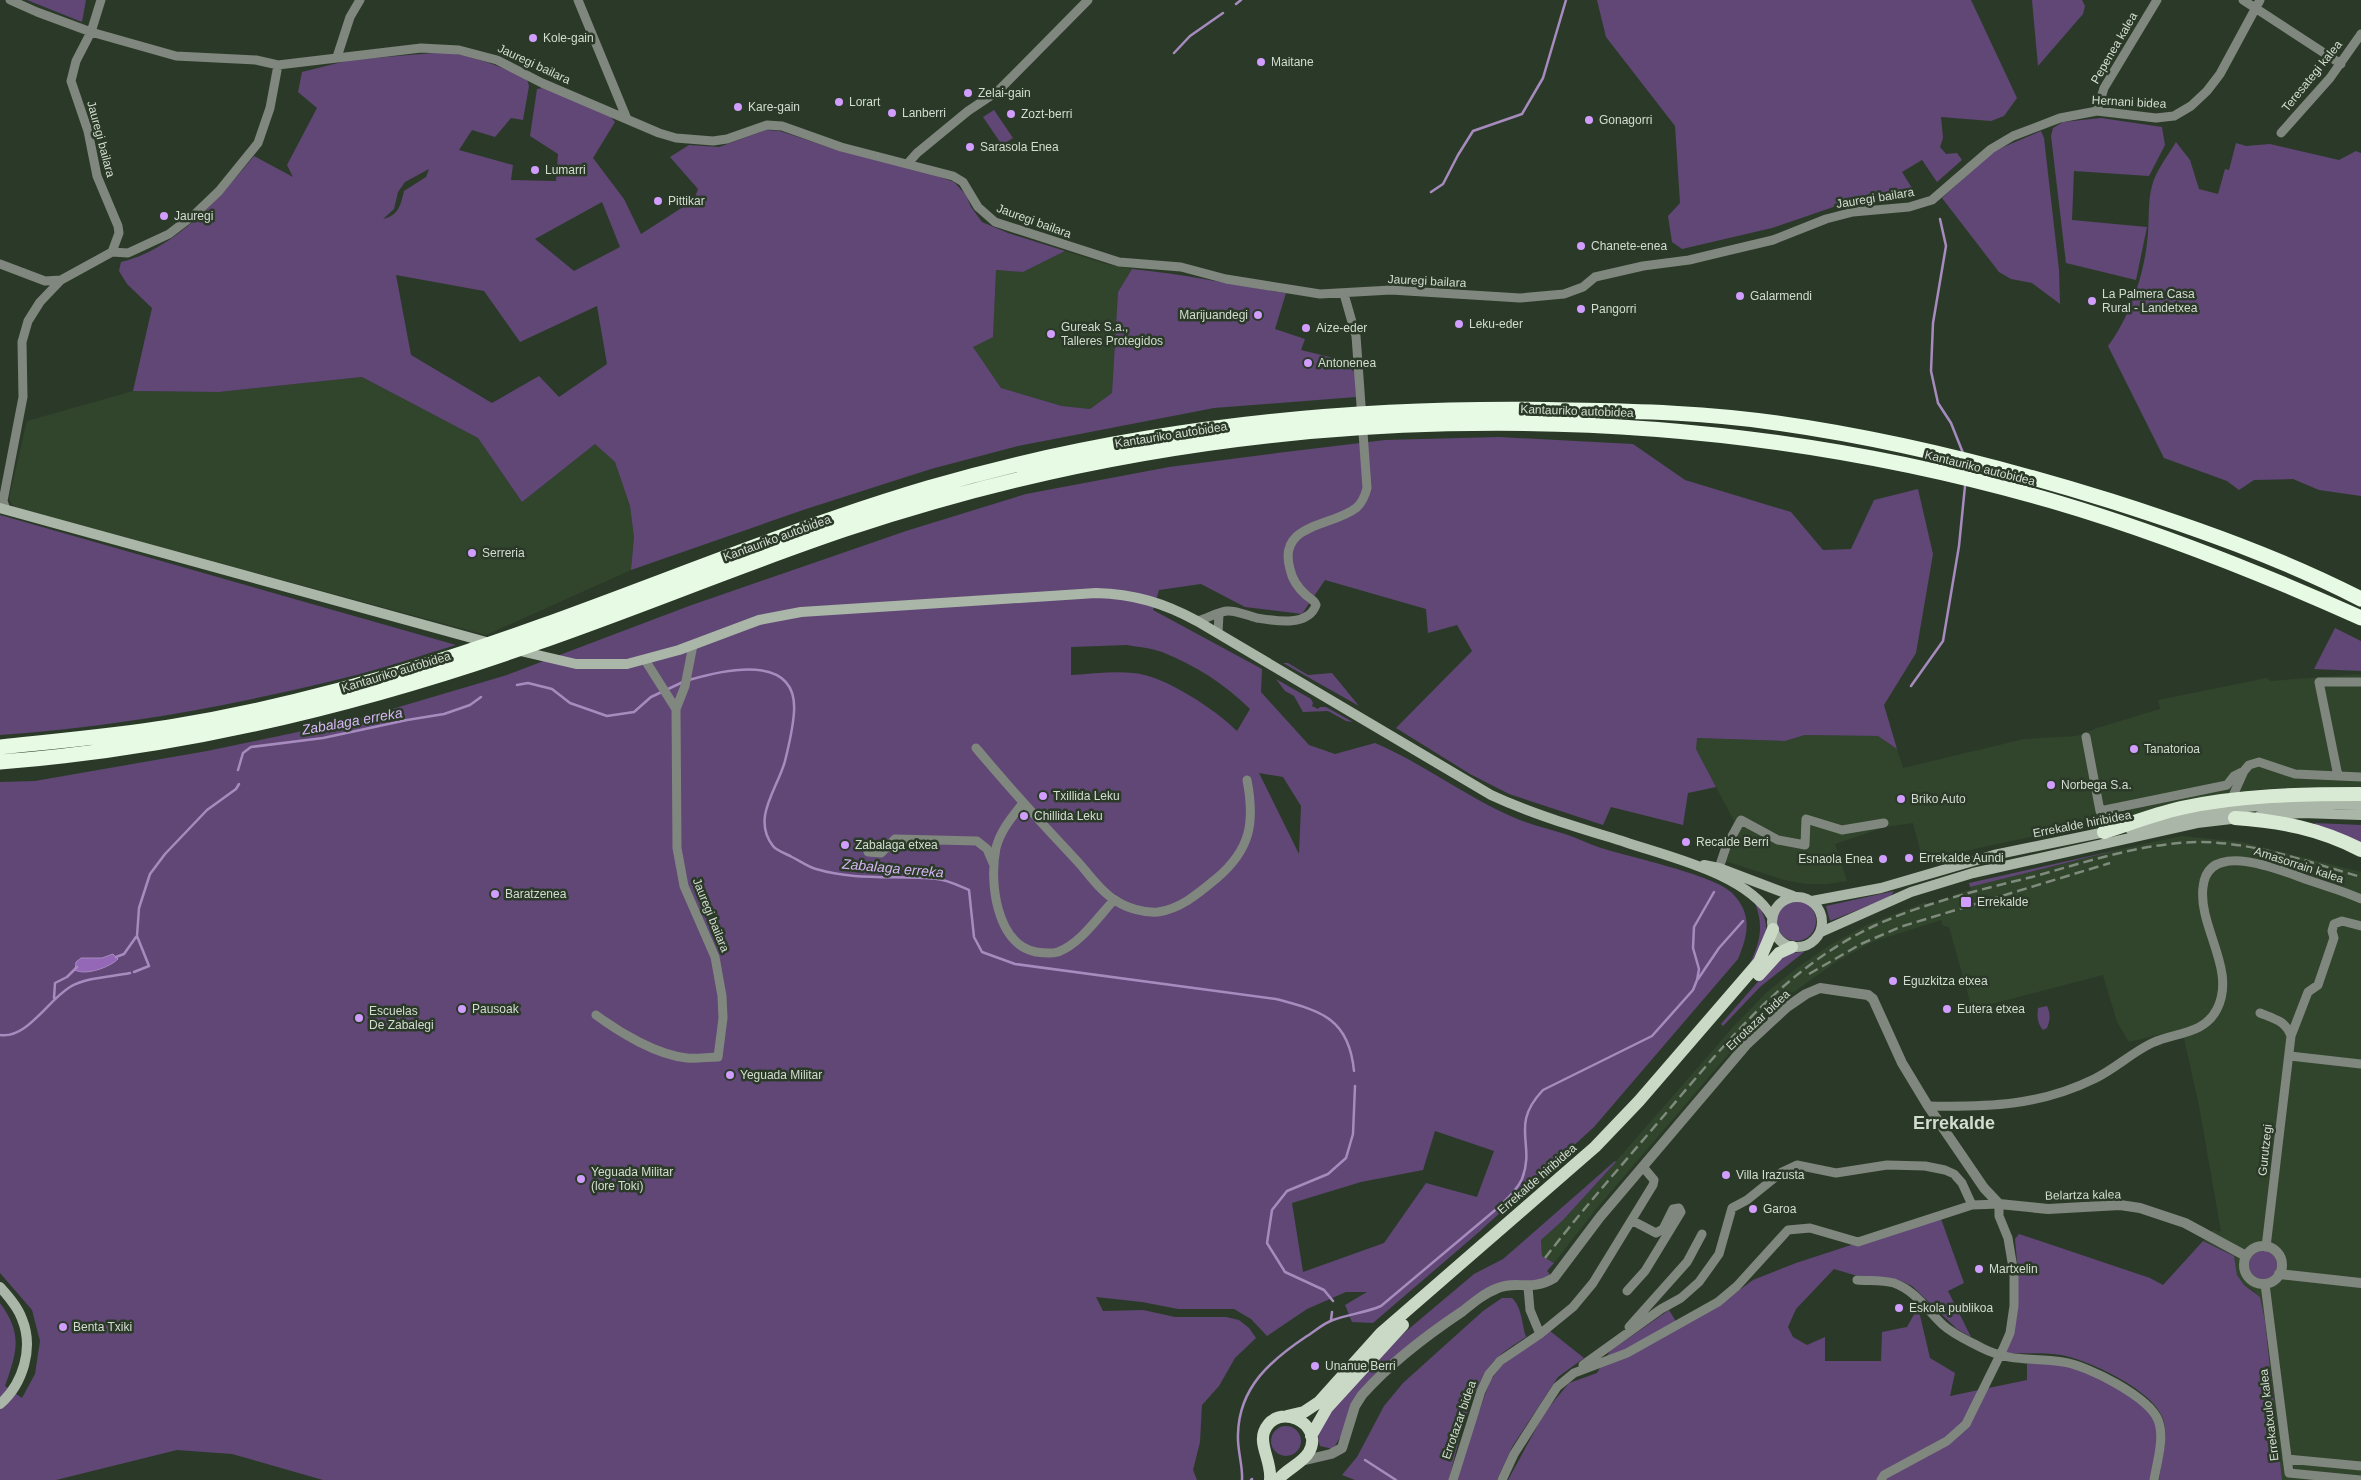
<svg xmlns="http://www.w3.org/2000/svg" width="2361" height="1480" font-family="Arial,sans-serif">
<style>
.built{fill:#31442c}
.green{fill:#604776;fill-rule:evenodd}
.water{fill:#9468b7;stroke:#a78bbf}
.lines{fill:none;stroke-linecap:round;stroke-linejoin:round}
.stream{stroke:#a78bbf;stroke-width:2.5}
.minor{stroke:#80877e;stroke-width:9}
.tertiary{stroke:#80877e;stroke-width:10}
.secondary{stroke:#aab6a7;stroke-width:10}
.primary{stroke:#cad9c6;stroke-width:12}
.trunk{stroke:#d8ead4;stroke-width:14}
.motorway{stroke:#e7fae3;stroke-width:15}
.rail{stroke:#7f8b7c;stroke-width:2.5;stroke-dasharray:10 5;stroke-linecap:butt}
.poi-dot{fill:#d19dfe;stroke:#2b3a28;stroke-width:2}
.labels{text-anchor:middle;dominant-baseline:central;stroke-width:5;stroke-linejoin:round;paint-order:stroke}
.poi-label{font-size:12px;fill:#d3dcd1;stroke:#2b3a28;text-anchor:start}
.street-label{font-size:12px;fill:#d3dcd1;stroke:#2b3a28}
.water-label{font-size:14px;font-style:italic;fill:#d6b5f4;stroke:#2b3a28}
.district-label{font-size:18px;font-weight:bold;fill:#d3dcd1;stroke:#2b3a28}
</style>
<rect width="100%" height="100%" fill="#2b3a28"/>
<path class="built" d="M1065 251 1106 264 1132 269 1118 292 1112 393 1090 409 1062 406 1001 388 972 347 993 336 996 270 1023 272Z
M362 377 478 438 522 502 595 444 615 462 630 506 634 537 631 570 486 635 14 508 9 498 27 421 133 391 219 392Z
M2361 674V788H2279L2244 791 1979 848 1923 862 1913 823 1885 827 1835 844 1847 881 1827 884H1805L1784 880 1719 859 1734 821 1696 749V738L1785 741 1805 735 1878 736 1897 749 1903 768 2024 739 2077 736 2097 728 2160 709 2158 700 2267 678 2271 681Z
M2182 836 2242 842 2361 872V887H2359L2361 888V1480H2282L2265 1321 2254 1291 2244 1285 2237 1275 2234 1256 2203 1241 2213 1230 2221 1232 2200 1111 2182 1029 2129 1042 2117 1022 2103 975 1972 1009 1949 927 1943 926 1941 920 1872 942 1836 962 1784 999 1760 1021 1732 1050 1597 1208 1554 1263 1542 1256 1541 1240 1598 1182 1733 1027 1767 992 1798 967 1830 945 1867 925 1926 902 1927 905 1953 897V895L1971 889 1970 887 2121 849Z"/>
<path class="green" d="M27 0H86L82 22Z
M1597 0H1971L2017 98 2004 116 1991 121 1941 117 1943 138 1940 147 1946 154 1957 153 1962 160 1937 182 1922 160 1902 172 1915 193 1845 203 1772 228 1682 249 1672 242 1668 216 1680 203 1675 126 1606 37Z
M2032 0H2082L2085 6 2083 14 2038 66Z
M445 52C474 57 500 65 527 79L529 86 523 120 511 118 495 137 472 130 459 150 513 165 511 180 556 181 558 154 530 136 537 89 543 88 608 114 615 122 593 158 624 199 641 234 694 200 698 189 670 157 689 145 719 147 766 130 780 131 834 149 929 173 954 182 966 195 971 207 982 222 1008 233 1065 251 1023 272 996 270 993 337 973 347 1001 388 1062 406 1090 409 1112 393 1118 292 1132 269C1184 274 1234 285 1286 293L1275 329 1305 339 1301 350 1350 362 1349 368 1355 372 1356 397 1214 408 1018 446 931 469 806 509 631 570 634 537 630 506 615 462 595 444 522 502 478 438 362 377 219 392 133 391 152 308 127 284 119 271 121 262C176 249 220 197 254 156L293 177 287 165 317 108 298 92 302 72 350 60ZM429 169 426 177 404 191C401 205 398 216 383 219L394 209 398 192 405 182ZM602 202 620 247 574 271 535 239ZM396 275 484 291 520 342 597 306 607 364 559 397 539 376 492 403 411 355Z
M994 110 1013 138 1002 145 983 117Z
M2101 118 2162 127 2165 145 2149 176 2074 171 2072 220 2147 227 2136 280 2066 263 2051 136 2053 128 2063 122Z
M2041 131 2044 138 2059 270 2060 304 2032 283 2011 279 1999 272 1942 198 1994 151Z
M2176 142 2190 160 2199 189 2218 194 2225 169 2229 170 2236 143 2246 146 2270 144 2339 160 2356 151 2361 153V496L2319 490 2293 479 2254 480 2239 490 2227 481 2164 458 2108 346C2129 318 2143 278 2147 243 2150 224 2147 204 2152 186 2156 170 2168 156 2176 142Z
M1499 437 1633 444 1685 480 1791 512 1823 550 1851 549 1874 500 1918 489 1933 554 1916 653 1884 705 1897 749 1878 736 1805 735 1785 741 1697 738 1696 749 1716 787 1688 793 1683 825 1611 807 1603 825 1509 794 1470 774 1396 728 1472 651 1457 625 1428 633 1426 609 1325 580 1302 614 1245 607 1201 584 1159 590 1153 610 1262 669 1261 692 1309 745 1335 754 1375 743C1424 764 1466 797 1515 818 1531 825 1549 829 1565 834 1577 838 1589 844 1601 848 1629 857 1715 875 1732 893 1753 914 1748 935 1738 959L1594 1127 1479 1232 1373 1323 1352 1322 1345 1305 1367 1292H1346L1307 1309 1267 1336 1251 1319 1234 1309H1178L1142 1302 1096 1297 1103 1311 1143 1310 1175 1317H1226L1239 1320 1249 1328 1256 1338 1235 1358 1219 1386 1202 1405 1200 1442 1193 1470 1197 1480H323L232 1454 177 1450 56 1480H0V1303C23 1334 17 1352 5 1386L22 1398 35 1374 40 1341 32 1310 0 1273V782L35 781 207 751 355 720 507 675 689 606 906 531 1026 494 1169 467 1277 453 1385 440ZM1127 645C1138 647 1151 648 1162 652 1195 665 1225 684 1250 709L1237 731C1216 710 1164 675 1133 673 1113 671 1092 674 1071 675V647ZM1259 773 1283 777 1301 806 1299 854ZM1435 1131 1494 1151 1477 1197 1426 1183 1384 1243 1303 1272 1292 1203 1361 1182 1423 1170Z
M0 515 456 645C419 656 382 669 344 678 231 706 116 727 0 735Z
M2335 628 2361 641V671L2314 669Z
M1283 663H1288L1308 675 1332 673 1359 706Z
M1276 679 1311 699 1313 703 1312 706 1318 709 1320 707H1326L1353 722 1346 721 1328 711 1303 712 1294 696 1285 691Z
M2315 823 2361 825V844L2314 825Z
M2121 849 1970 887 1969 883Z
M1894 891 1890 897 1830 921 1826 906Z
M1776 921a20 20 0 1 1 40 0a20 20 0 1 1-40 0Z
M1755 903C1766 912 1770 934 1764 947 1761 954 1752 962 1747 969 1759 946 1765 928 1755 903Z
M1804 952 1760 987 1723 1026 1721 1024 1776 961 1787 953Z
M2047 1006C2051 1015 2050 1020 2047 1028L2043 1030C2037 1023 2037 1016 2038 1008Z
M1615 1161 1616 1162 1563 1220 1541 1240 1542 1256 1554 1263 1547 1271 1550 1274 1542 1280 1495 1284 1352 1404 1341 1436 1333 1449 1320 1446C1315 1434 1322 1425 1326 1414L1404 1333 1474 1274 1503 1259Z
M1940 1216 1964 1283 1948 1291 1971 1337 1957 1329 1912 1286 1899 1280 1854 1275 1834 1269 1796 1309 1788 1327 1793 1337 1807 1345 1825 1337V1361H1881L1882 1332 1907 1327 1918 1307 1930 1358 1955 1373 1950 1396 2027 1380V1364C2039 1364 2054 1363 2066 1366 2092 1372 2149 1398 2156 1426 2160 1443 2153 1464 2151 1480H1508L1545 1412 1569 1383 1597 1373 1610 1351 1669 1310 1680 1328 1719 1305 1753 1280 1796 1263Z
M2019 1234 2150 1278 2163 1285 2203 1241 2234 1256 2237 1275 2244 1285 2260 1297 2265 1321 2282 1480H2159C2161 1462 2169 1437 2163 1419 2154 1391 2094 1363 2066 1356 2047 1352 2025 1354 2006 1353 2021 1315 2019 1279 2015 1239Z
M2249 1265a14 14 0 1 1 28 0a14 14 0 1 1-28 0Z
M1502 1298H1512C1522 1307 1522 1325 1526 1337 1514 1345 1502 1352 1492 1363 1471 1388 1457 1447 1449 1480H1355L1342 1475 1357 1457 1384 1406 1403 1383 1483 1311Z
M1550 1331 1584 1358 1558 1377 1512 1447 1497 1480H1457L1467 1445 1490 1381 1502 1365Z
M1271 1441a15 15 0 1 1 30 0a15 15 0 1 1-30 0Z"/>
<path class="water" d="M113 954 118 959C110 967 86 976 75 970L76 962 81 958H102Z"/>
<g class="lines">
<path class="stream" d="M1236 4 1241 0
M1174 53 1190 36 1223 13
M1431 192 1443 184 1458 155 1473 131 1522 114 1543 78 1566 0
M1940 219 1946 246 1933 323 1931 371 1938 403 1951 423 1963 453
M689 680C723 670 798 652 794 712 793 727 789 745 785 761 778 788 751 818 773 846 777 851 787 854 792 857 800 861 808 867 816 869 856 881 896 875 937 879 948 880 959 886 969 890L974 937 982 952 1015 964 1276 999C1321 1011 1349 1018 1354 1071
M517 685 528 683 552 689 570 703 607 716 634 712 651 697 683 682
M1911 686 1943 641 1959 546 1965 486
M238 770 243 753 251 747 323 738 407 720 444 714 470 705 481 697
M116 957 124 954 136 937
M134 972 149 966 137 936 139 908 150 874 165 854 207 810 236 789 239 784
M1698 979 1719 948 1743 921
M54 998 55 983 67 977 77 967
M0 1035C27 1039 47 1001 70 987 87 977 111 977 130 973
M1333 1301 1324 1290 1285 1272 1267 1243 1272 1210 1287 1191 1328 1174 1346 1158 1353 1134 1355 1086
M1331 1320 1332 1312
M1365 1460 1396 1480
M1242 1480C1243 1465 1237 1450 1238 1434 1239 1387 1271 1360 1307 1336 1315 1331 1324 1323 1333 1320 1349 1314 1365 1313 1381 1306L1500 1206C1508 1198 1517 1190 1522 1179 1536 1143 1509 1126 1543 1090L1652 1036 1693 990 1697 980 1699 969 1693 948 1694 927 1714 892
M1251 1480 1252 1479"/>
<path class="minor" d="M10 0 37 12 91 32 176 56 256 60 278 65 421 48 459 50 497 60 542 83 659 133 676 138 713 141 727 139 767 125 782 126 841 147 953 176 963 182 978 207 995 222 1119 262 1181 267 1226 279 1320 294 1391 290 1520 298 1564 294 1583 287 1595 277 1643 266 1689 260 1773 240 1826 219 1853 212 1909 207 1932 200 1991 149 2013 136 2060 118 2097 111 2156 118 2174 116 2191 106 2207 91 2220 74 2260 0
M101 0 91 32 76 61 71 81 88 131 97 176 118 226 119 233 112 252
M578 0 627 119
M2243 0 2341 64
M337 57 350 17 360 0
M2097 111 2104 88 2157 0
M2281 133 2330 78 2361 34
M909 162 917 153 968 111 998 91 1088 0
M0 264 45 281 61 280
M6 510 3 501 23 397 22 342 28 321 40 302 61 280 112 252 128 253 169 234 195 214 219 191 258 143 270 108 278 65
M1197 621C1207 619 1217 612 1227 611 1236 610 1248 616 1257 618 1276 621 1308 627 1316 605 1314 599 1310 599 1306 595 1298 588 1292 579 1290 569 1277 523 1332 527 1356 508 1362 503 1365 496 1367 488L1356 336 1344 294
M1218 633 1219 614
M676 709 685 686 693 645
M2086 737 2100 811 2227 785 2234 776 2244 771
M976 748C1009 787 1043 825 1078 862 1089 874 1101 892 1115 900 1126 908 1144 913 1158 912 1181 909 1200 892 1217 878 1251 849 1255 822 1247 780
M2338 776 2319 682H2361
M2234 800H2231L2244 771 2249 765 2259 762 2295 774 2361 777
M1023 803C1012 817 1000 831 996 848 989 881 996 944 1036 952 1043 953 1051 954 1058 952 1081 943 1098 917 1114 900
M868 852 881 853 895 839 977 841 987 849 993 863
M1719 868 1726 847 1741 820 1778 840 1805 845 1806 819 1842 830 1884 823
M2260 1013C2275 1019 2286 1021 2291 1036L2266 1247
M596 1015C620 1033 657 1055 687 1058 697 1059 708 1057 718 1057L723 1018 722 996 715 957 684 886 677 848 676 709 645 660
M2291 1036 2308 992 2318 985 2334 938 2332 931 2334 924 2342 921 2361 926
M2290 1056 2361 1064
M1928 1106C1988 1107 2039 1106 2094 1079 2115 1069 2131 1053 2152 1043 2175 1032 2204 1035 2217 1009 2237 970 2198 927 2203 887 2208 838 2282 871 2308 880 2325 886 2344 891 2361 899
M1857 1280C1868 1281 1883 1280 1894 1283 1916 1291 1927 1310 1943 1325 1954 1335 1969 1341 1982 1348 2012 1363 2032 1357 2063 1362 2087 1365 2149 1397 2158 1420 2165 1437 2157 1462 2154 1480
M2265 1284 2289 1473 2360 1480
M1528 1287 1530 1310 1540 1334
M1627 1291 1645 1271 1681 1212 1679 1208 1673 1209 1663 1229 1656 1233 1633 1221
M1629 1327 1687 1262 1702 1234
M1583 1365 1661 1309 1681 1298 1699 1282 1719 1254 1732 1208 1747 1200 1782 1172 1797 1165 1836 1173 1887 1165 1925 1166 1945 1170 1954 1174 1962 1183 1972 1205
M2287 1459 2361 1466
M1453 1480 1481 1391 1489 1374 1500 1361 1540 1334 1573 1307 1593 1283 1653 1185 1654 1180 1643 1167
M1502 1480 1514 1454 1542 1410 1557 1387 1574 1373 1627 1353 1718 1302 1737 1286 1788 1230 1810 1228 1858 1242 1972 1205 1999 1204V1216L2008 1238 2014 1274V1306L2010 1333 2003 1349 1966 1424 1947 1441 1884 1475 1881 1480"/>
<path class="tertiary" d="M2244 1265a19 19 0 1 1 38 0a19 19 0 1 1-38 0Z
M2279 1274 2361 1283
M1301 1461 1331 1454 1342 1448 1355 1406 1362 1395C1391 1362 1427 1335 1463 1311 1474 1302 1485 1293 1498 1288 1517 1280 1531 1292 1554 1278L1600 1217 1747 1044 1787 1007 1806 994 1820 988 1868 995 1873 999 1902 1063 1928 1106 1984 1188 1999 1204 2048 1209 2120 1205 2140 1208 2185 1223 2246 1256"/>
<path class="secondary" d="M0 508 490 643
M516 650 576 664H627L679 650 759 620 801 612 1096 593C1134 594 1164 603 1197 621L1491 795C1534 815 1580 828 1625 842 1669 857 1747 874 1772 917
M2259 816 2302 813 2361 815
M2130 829C2163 822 2197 813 2231 809 2274 803 2318 803 2361 805
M1704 865 1719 868 1793 896
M1772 922a25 25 0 1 1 50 0a25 25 0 1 1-50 0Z
M1812 901 1881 888 1994 855 2110 831
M1821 932 1911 892 1973 873 2197 823 2240 818
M0 1287C8 1296 18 1307 22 1319 34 1348 23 1384 0 1404"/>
<path class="primary" d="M1759 975 1779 953 1792 947
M1287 1416 1304 1412 1319 1402 1381 1333 1595 1147 1639 1101 1759 962 1773 929
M1311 1436 1327 1408 1403 1325
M1270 1480C1272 1462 1259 1446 1264 1432 1276 1400 1325 1423 1309 1452 1302 1464 1286 1469 1278 1480"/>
<path class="trunk" d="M2235 818C2280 821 2321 829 2361 850
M2104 832C2129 824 2155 814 2181 808 2240 795 2300 794 2361 794"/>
<path class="motorway" d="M0 747C57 741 114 736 170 727 254 713 339 692 420 667 592 614 756 539 928 488 1136 427 1353 405 1570 410 1638 411 1709 413 1777 423 1890 439 2002 467 2111 501 2196 528 2281 558 2361 599
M0 762C184 748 363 704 536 643 640 607 742 564 846 529 1234 399 1660 388 2052 501 2158 532 2261 573 2361 618"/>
<path class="rail" d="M1809 974 1861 944 1900 927 2110 863
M1545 1258C1582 1210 1622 1165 1661 1119 1720 1050 1778 976 1860 933 1908 907 1978 890 2032 877 2086 862 2142 843 2199 842 2253 842 2309 862 2361 877"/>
</g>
<g class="poi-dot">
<circle cx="533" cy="38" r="5"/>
<circle cx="1261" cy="62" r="5"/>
<circle cx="968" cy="93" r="5"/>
<circle cx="839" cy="102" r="5"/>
<circle cx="738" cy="107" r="5"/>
<circle cx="892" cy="113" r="5"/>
<circle cx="1011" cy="114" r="5"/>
<circle cx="1589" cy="120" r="5"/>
<circle cx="970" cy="147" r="5"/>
<circle cx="535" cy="170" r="5"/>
<circle cx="658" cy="201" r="5"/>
<circle cx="164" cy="216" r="5"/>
<circle cx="1581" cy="246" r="5"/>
<circle cx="1740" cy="296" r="5"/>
<circle cx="2092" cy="301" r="5"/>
<circle cx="1581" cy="309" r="5"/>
<circle cx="1258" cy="315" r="5"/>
<circle cx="1459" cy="324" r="5"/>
<circle cx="1306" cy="328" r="5"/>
<circle cx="1051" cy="334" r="5"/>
<circle cx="1308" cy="363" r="5"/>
<circle cx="472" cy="553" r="5"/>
<circle cx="2134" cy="749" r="5"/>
<circle cx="2051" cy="785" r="5"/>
<circle cx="1043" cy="796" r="5"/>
<circle cx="1901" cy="799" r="5"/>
<circle cx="1024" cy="816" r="5"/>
<circle cx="1686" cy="842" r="5"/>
<circle cx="845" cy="845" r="5"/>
<circle cx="1909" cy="858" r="5"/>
<circle cx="1883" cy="859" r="5"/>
<circle cx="495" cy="894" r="5"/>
<rect x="1960" y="896" width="12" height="12" rx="2.5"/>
<circle cx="1893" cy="981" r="5"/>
<circle cx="462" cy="1009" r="5"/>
<circle cx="1947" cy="1009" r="5"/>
<circle cx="359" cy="1018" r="5"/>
<circle cx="730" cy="1075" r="5"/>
<circle cx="1726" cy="1175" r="5"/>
<circle cx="581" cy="1179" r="5"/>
<circle cx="1753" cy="1209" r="5"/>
<circle cx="1979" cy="1269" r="5"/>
<circle cx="1899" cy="1308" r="5"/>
<circle cx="63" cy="1327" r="5"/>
<circle cx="1315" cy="1366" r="5"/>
</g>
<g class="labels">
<g class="poi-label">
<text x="543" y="38">Kole-gain</text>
<text x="1271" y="62">Maitane</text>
<text x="978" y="93">Zelai-gain</text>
<text x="849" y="102">Lorart</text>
<text x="748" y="107">Kare-gain</text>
<text x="902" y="113">Lanberri</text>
<text x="1021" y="114">Zozt-berri</text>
<text x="1599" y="120">Gonagorri</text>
<text x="980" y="147">Sarasola Enea</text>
<text x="545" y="170">Lumarri</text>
<text x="668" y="201">Pittikar</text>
<text x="174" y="216">Jauregi</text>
<text x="1591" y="246">Chanete-enea</text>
<text x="2102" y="294">La Palmera Casa<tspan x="2102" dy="14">Rural - Landetxea</tspan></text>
<text x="1750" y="296">Galarmendi</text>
<text x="1591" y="309">Pangorri</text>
<text x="1248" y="315" text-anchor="end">Marijuandegi</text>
<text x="1469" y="324">Leku-eder</text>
<text x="1061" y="327">Gureak S.a.,<tspan x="1061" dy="14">Talleres Protegidos</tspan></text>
<text x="1316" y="328">Aize-eder</text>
<text x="1318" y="363">Antonenea</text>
<text x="482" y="553">Serreria</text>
<text x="2144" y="749">Tanatorioa</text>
<text x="2061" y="785">Norbega S.a.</text>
<text x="1053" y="796">Txillida Leku</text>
<text x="1911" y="799">Briko Auto</text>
<text x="1034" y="816">Chillida Leku</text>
<text x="1696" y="842">Recalde Berri</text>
<text x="855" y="845">Zabalaga etxea</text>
<text x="1919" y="858">Errekalde Aundi</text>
<text x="1873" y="859" text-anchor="end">Esnaola Enea</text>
<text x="505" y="894">Baratzenea</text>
<text x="1977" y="902">Errekalde</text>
<text x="1903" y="981">Eguzkitza etxea</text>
<text x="472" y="1009">Pausoak</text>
<text x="1957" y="1009">Eutera etxea</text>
<text x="369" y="1011">Escuelas<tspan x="369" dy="14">De Zabalegi</tspan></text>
<text x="740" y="1075">Yeguada Militar</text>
<text x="591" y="1172">Yeguada Militar<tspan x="591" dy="14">(lore Toki)</tspan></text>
<text x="1736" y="1175">Villa Irazusta</text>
<text x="1763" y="1209">Garoa</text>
<text x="1989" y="1269">Martxelin</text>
<text x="1909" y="1308">Eskola publikoa</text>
<text x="73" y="1327">Benta Txiki</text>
<text x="1325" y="1366">Unanue Berri</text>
</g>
<g class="street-label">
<text transform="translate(2114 48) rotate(-60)">Pepenea kalea</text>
<text transform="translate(534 64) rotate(25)">Jauregi bailara</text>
<text transform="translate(2312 76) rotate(-51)">Teresategi kalea</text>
<text transform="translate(2129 102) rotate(3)">Hernani bidea</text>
<text transform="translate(101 139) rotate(75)">Jauregi bailara</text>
<text transform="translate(1875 198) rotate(-9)">Jauregi bailara</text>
<text transform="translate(1034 221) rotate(20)">Jauregi bailara</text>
<text transform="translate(1427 281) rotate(3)">Jauregi bailara</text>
<text transform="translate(1577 411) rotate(2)">Kantauriko autobidea</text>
<text transform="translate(1171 435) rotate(-9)">Kantauriko autobidea</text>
<text transform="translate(1980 468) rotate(14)">Kantauriko autobidea</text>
<text transform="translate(777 538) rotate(-20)">Kantauriko autobidea</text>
<text transform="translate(396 672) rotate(-17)">Kantauriko autobidea</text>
<text transform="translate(2082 824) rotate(-11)">Errekalde hiribidea</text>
<text transform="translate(2299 865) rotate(18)">Amasorrain kalea</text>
<text transform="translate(711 915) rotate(68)">Jauregi bailara</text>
<text transform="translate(1758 1020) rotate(-43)">Errotazar bidea</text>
<text transform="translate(2265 1150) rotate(-84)">Gurutzegi</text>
<text transform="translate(1537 1179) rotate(-41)">Errekalde hiribidea</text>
<text transform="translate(2083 1195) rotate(-1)">Belartza kalea</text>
<text transform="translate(2269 1415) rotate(-97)">Errekatxulo kalea</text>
<text transform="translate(1459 1420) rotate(-71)">Errotazar bidea</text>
</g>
<g class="water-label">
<text transform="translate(352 721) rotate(-10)">Zabalaga erreka</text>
<text transform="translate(893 868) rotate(5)">Zabalaga erreka</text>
</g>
<g class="district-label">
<text x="1954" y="1123">Errekalde</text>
</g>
</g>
</svg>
